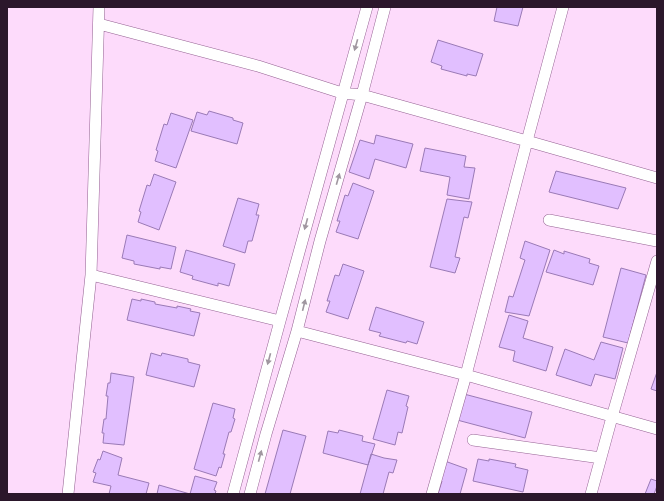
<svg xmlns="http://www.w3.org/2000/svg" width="664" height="501" font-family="'PT Serif',serif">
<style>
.building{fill:#e1bfff;stroke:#9a7ab6}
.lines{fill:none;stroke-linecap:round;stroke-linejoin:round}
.street-casing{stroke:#956293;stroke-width:12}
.street{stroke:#fff;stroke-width:11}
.oneway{fill:#a097a0}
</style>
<rect width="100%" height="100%" fill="#fddbfb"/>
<path class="building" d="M497 7H523L518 26 494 21Z
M438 40 483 54 476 76 467 74V76L441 69 442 66 431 62Z
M209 111 233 118V120L243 123 237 144 191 131 197 112 207 115Z
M171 113 193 120 176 168 155 161 158 151 156 150 164 124 167 125Z
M376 135 413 144 406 168 375 159 369 179 349 172 360 140 374 144Z
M425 148 466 156 464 167 475 168 469 199 447 195 450 177 420 171Z
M556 171 626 188 618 209 549 192Z
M154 174 176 182 159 230 138 222 141 212 139 211 147 185 150 186Z
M353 183 374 191 358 239 336 232 340 221H337L345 195 348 196Z
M238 198 259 204 256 215H259L252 241H248L245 253 223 246Z
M447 199 472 202 468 218 464 217 455 257 460 258 455 273 430 267Z
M127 235 176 247 171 269 160 267V269L134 264V261L122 258Z
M525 241 550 250 529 316 505 312 509 296 513 297 525 260 520 258Z
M186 250 235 264 229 286 218 283V286L192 279 193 276 180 272Z
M554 250 564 254V251L590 259 589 263 599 266 593 285 546 272Z
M343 264 364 271 348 319 326 312 330 301H327L335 275 339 276Z
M621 268 646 275 628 343 603 337Z
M132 299 141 301V299L155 302V304L177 308V306L191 309 190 311 200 313 194 336 127 320Z
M376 307 424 322 417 344 407 341 406 343 379 336 381 333 369 330Z
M509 315 528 321 523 338 553 347 546 371 513 361 515 351 499 347Z
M601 342 623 348 615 379 595 374 591 386 556 375 565 349 594 360Z
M151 353 161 356 162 353 188 359V362L200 365 194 387 146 375Z
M657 372V391L651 389Z
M111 373 134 377 124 445 103 443 104 433H102L104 419H106L108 396H106L108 383H110Z
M387 390 409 396 406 406 408 407 402 433 398 432 395 445 373 439Z
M464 394 532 412 525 438 457 420Z
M213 403 235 409 233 418 235 419 231 432H229L223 454H225L221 468 219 467 216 476 194 469Z
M283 430 306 436 290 494H265Z
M339 430 363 436 362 441 375 444 368 465 323 453 328 431 338 433Z
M103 451 122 458 118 475 149 483 146 494H109L111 486 93 482 96 473 93 472 98 459 100 460Z
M371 454 384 458 397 460 393 473 389 472 383 494H360Z
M478 459 489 461V459L516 464 515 467 528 470 523 492 473 481Z
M442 460 467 469 460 494H438L442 481 436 478Z
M195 476 217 482 214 490 216 491 215 494H157L159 485 190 494Z
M651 479 657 481V486L654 494H645Z"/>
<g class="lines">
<g class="street-casing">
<path id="street" d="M563 7 527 141 657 178
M99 24 258 66 342 93 362 95 527 141 466 375 432 494
M549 220 657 241
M91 275 280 321
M297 331 466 375 657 429
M473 440 601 458
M68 494 91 275 99 7
M233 494 280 321 367 7
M250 494 266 434 297 331 320 241 362 95 385 7
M591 494 612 417 657 261"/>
</g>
<use href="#street" class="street"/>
</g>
<defs><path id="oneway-solid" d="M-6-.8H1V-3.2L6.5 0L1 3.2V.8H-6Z"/></defs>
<g class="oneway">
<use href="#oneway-solid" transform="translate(356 45) rotate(106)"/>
<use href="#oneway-solid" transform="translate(338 179) rotate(-74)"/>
<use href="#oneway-solid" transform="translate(306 224) rotate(105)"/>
<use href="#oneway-solid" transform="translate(304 305) rotate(-76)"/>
<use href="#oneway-solid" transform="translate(269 359) rotate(105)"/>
<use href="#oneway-solid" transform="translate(260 456) rotate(-75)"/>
</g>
<rect width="664" height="501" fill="none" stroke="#2b172b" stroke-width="16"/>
</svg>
